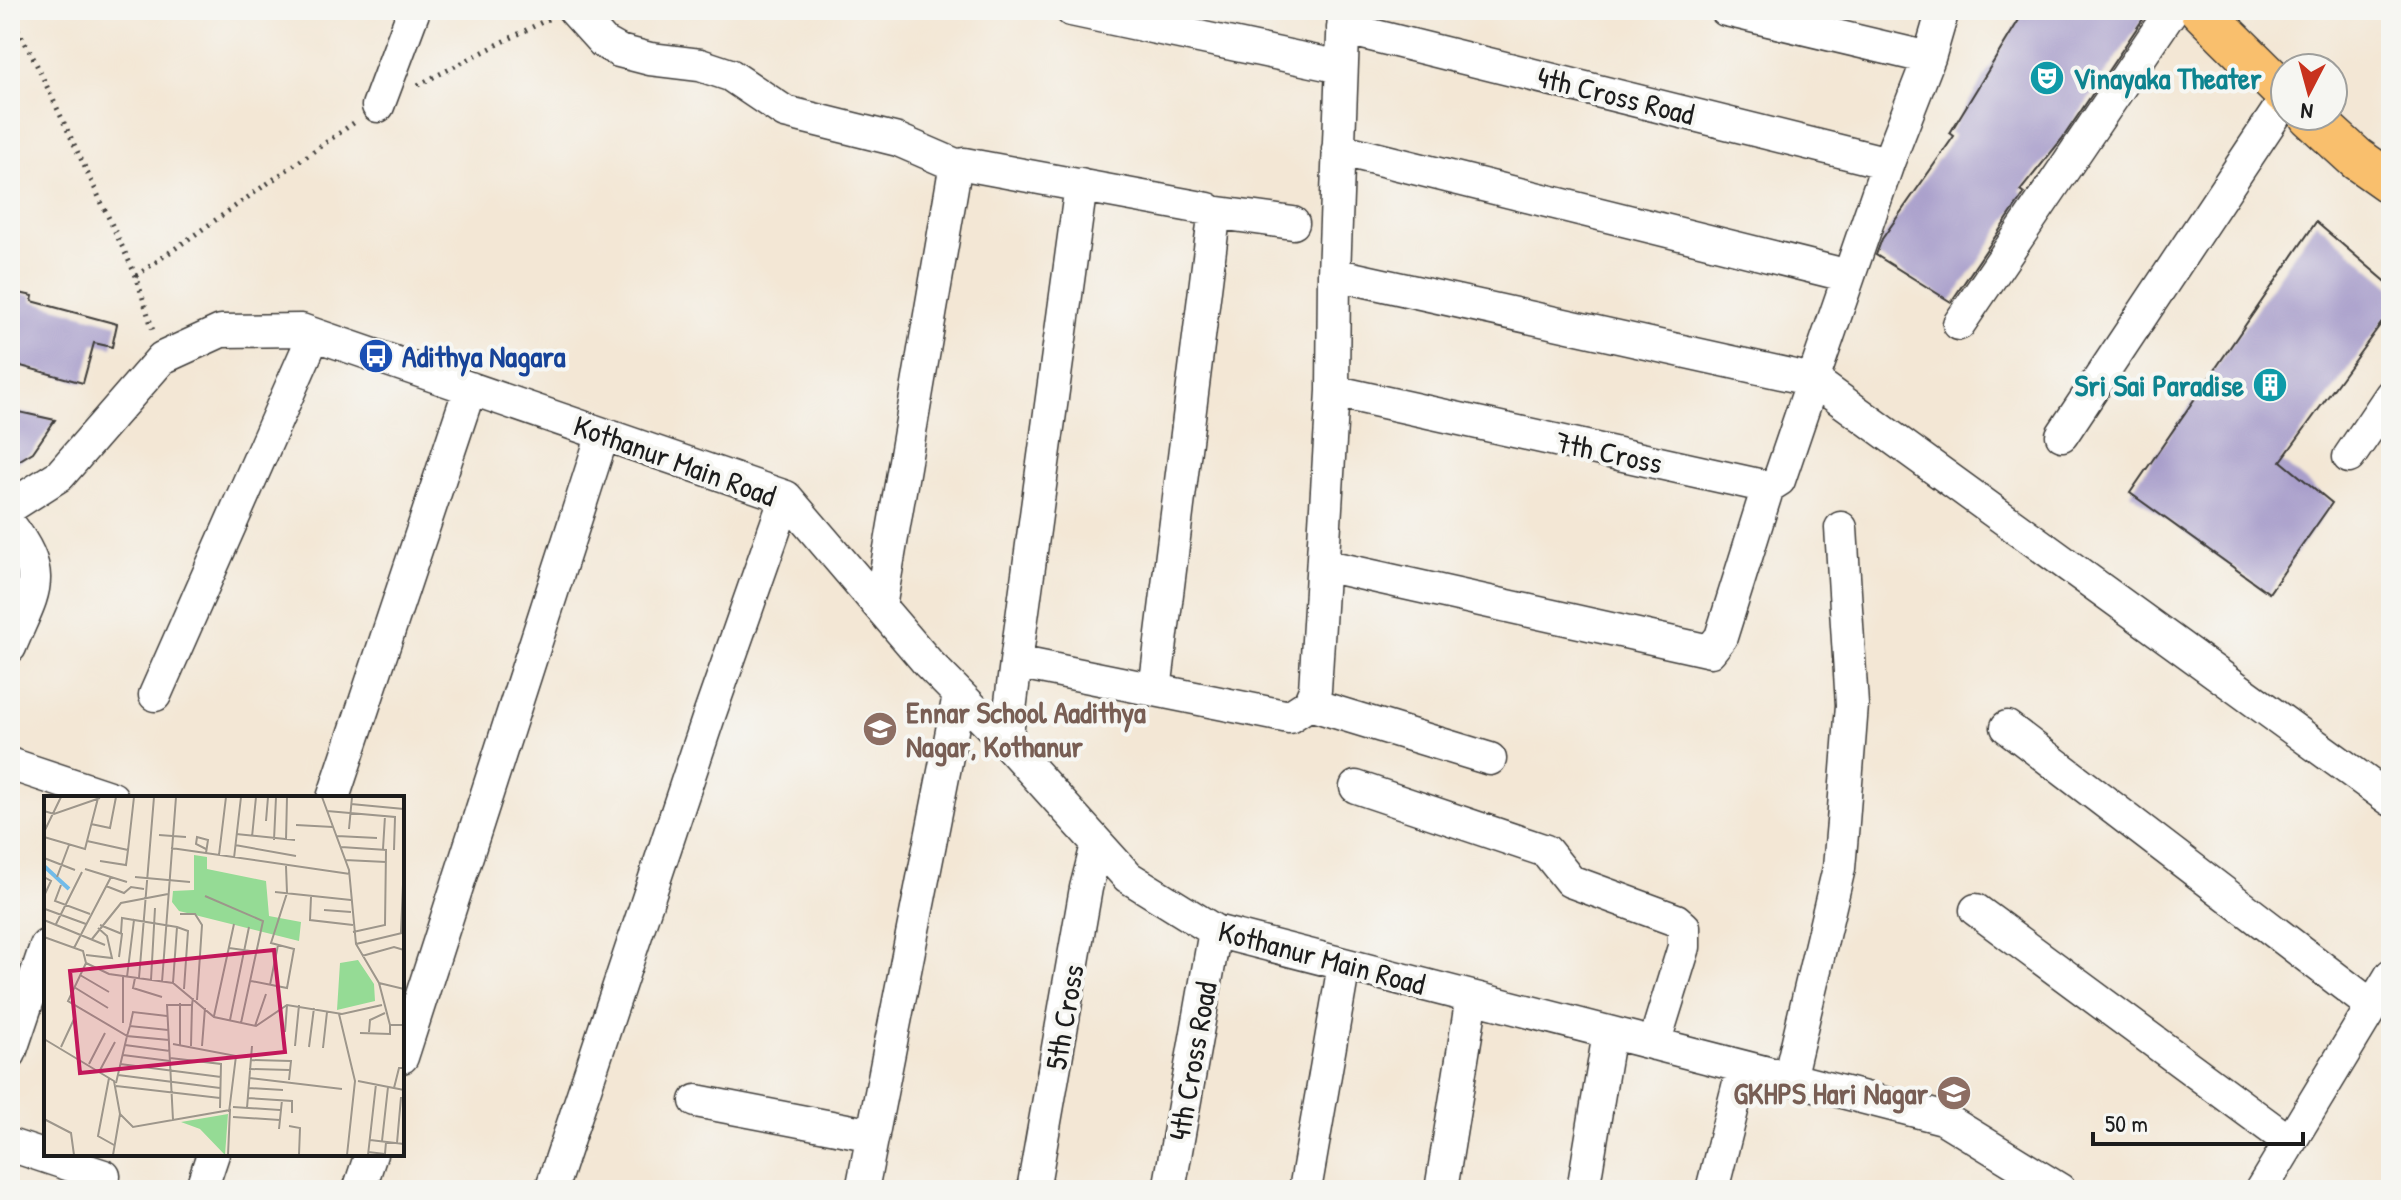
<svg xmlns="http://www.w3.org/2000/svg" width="2401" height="1200" font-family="'Patrick Hand',sans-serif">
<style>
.building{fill:#a99fcb}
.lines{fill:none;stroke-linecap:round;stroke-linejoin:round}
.minor-casing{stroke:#3c3a38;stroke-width:35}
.major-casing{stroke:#3c3a38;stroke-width:45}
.path{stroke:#3c3a38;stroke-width:5;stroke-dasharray:2 6;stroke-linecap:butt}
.minor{stroke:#fff;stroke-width:32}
.major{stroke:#f9bf6d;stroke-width:42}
.labels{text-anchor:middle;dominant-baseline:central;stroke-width:8;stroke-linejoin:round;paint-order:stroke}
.culture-label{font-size:30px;font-weight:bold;fill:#0d838f;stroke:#f6f6f2;text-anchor:start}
.street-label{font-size:30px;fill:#1c1c1c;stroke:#f6f6f2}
.transit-label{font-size:30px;font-weight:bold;fill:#164399;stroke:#f6f6f2;text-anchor:start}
.education-label{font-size:30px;font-weight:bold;fill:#785e54;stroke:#f6f6f2;text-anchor:start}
.inset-river{fill:none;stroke:#71bbe9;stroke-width:4}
.inset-road{fill:none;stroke:#9d968b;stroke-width:2}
.view{fill:#c2185b;fill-opacity:0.15;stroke:#c2185b;stroke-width:4}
.inset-edge{fill:none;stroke:#1c1c1c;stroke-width:4}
</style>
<rect width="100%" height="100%" fill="#f6f6f2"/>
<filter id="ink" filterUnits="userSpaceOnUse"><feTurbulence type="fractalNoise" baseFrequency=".0125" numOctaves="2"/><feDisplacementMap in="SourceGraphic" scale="16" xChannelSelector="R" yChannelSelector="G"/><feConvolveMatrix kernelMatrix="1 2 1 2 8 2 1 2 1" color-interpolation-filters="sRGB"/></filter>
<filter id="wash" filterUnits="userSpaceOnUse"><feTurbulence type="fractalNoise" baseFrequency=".006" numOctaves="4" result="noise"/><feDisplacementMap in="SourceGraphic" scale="32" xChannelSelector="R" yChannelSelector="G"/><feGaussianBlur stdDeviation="1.8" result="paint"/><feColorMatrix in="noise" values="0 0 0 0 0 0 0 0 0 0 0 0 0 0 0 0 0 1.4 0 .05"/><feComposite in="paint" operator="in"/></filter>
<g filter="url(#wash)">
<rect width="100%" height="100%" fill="#f3e7d5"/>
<g id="blocks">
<path class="building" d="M2025 10H2138L2145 16 2062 139 2020 191 2024 194 1951 302 1876 255 1882 239 1954 136 1950 133Z
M2316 222 2391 286V310L2281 461 2332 503 2269 593 2130 493Z
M10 291 33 296 32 301 117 324 112 347 94 343 83 383 10 363Z
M10 410 55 420 33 452 10 466Z"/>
</g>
</g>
<g filter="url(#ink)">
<use href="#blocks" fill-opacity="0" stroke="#3c3a38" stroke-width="2"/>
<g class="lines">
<g class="minor-casing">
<path id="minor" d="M574 10 603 42 619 51 650 59 700 65 730 75 785 112 898 140 958 166 964 164 1208 209 1212 212 1293 223
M1071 10 1341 67
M1726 10 1929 58
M1943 10 1929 58 1888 163 1813 380 2391 800
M1343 28 1888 163
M378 106 414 10
M1338 149 1849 276
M1959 324 2172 10
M1333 391 1768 487 1779 480 1813 380 1334 274
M2062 435 2285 100
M2349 457 2391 395
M10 507 60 475 162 358 221 331 301 330 786 497 928 663 1006 742 1128 877 1215 931 1943 1118 2060 1190
M10 525C50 578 33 591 10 647
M1323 565 1710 651 1721 637 1768 487
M880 607 955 169 958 166
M1016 662 1081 185
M1155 690 1214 217 1212 212
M155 695 314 335
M1309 704 1490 759
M2007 727 2372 1006
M1006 742 1016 662 1289 717 1309 704 1315 690 1333 391 1334 274 1344 10
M10 764 112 798
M1356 787 1546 851 1570 881 1676 920 1684 927V947L1654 1044
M333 798 470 388
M1976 910 2290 1142
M10 1053 46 946
M402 1057 603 434
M1789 1079 1839 868 1843 822 1852 705 1841 528
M696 1101 873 1135
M10 1145 104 1176
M201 1190 213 1154
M359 1190 371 1154
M551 1190 709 716 786 497
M862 1190 959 695
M1033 1190 1086 888 1097 845
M1169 1190 1215 931
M1305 1190 1344 965
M1441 1190 1472 997
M1583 1190 1609 1033
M1712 1190 1743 1067
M2261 1190 2391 975"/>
</g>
<g class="major-casing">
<path id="major" d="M2201 10 2285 93
M2310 116 2357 159 2391 183"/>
</g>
<path class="path" d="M10 15 34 59 136 276 153 331
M418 85 548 19
M136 276 355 122"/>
<use href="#minor" class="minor"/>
<use href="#major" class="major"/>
</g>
</g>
<defs>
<g id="theatre-disc" transform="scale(1.8)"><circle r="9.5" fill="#0f9aa8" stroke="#f6f6f2"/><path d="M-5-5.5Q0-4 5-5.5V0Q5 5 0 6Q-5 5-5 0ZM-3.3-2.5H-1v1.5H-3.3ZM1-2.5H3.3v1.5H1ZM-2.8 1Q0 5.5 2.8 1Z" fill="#fff"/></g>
<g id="bus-disc" transform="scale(1.8)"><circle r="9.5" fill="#1a4fb4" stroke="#f6f6f2"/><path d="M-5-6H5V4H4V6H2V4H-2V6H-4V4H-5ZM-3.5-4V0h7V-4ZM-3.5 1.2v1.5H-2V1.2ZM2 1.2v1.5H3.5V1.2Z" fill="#fff"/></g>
<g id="building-disc" transform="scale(1.8)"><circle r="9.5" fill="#0f9aa8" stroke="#f6f6f2"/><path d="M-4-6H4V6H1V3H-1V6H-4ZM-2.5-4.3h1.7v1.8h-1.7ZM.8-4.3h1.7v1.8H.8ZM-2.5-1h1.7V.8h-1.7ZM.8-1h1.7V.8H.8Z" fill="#fff"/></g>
<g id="school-disc" transform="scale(1.8)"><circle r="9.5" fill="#8d6e63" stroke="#f6f6f2"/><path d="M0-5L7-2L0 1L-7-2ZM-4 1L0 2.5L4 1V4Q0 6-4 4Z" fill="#fff"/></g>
</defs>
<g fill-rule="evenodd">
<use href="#theatre-disc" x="2047" y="78"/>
<use href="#bus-disc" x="376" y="356"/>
<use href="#building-disc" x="2270" y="385"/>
<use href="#school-disc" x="880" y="729"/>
<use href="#school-disc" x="1954" y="1093"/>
</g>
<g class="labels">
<g class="culture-label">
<text x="2073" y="78">Vinayaka Theater</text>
<text x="2244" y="385" text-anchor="end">Sri Sai Paradise</text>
</g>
<g class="street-label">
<text transform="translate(1616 95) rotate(14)">4th Cross Road</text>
<text transform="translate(1609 452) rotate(12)">7th Cross</text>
<text transform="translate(675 460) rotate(20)">Kothanur Main Road</text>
<text transform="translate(1322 957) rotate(15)">Kothanur Main Road</text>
<text transform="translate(1064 1017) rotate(-80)">5th Cross</text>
<text transform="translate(1192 1061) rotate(-80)">4th Cross Road</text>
</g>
<g class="transit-label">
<text x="402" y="356">Adithya Nagara</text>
</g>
<g class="education-label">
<text x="906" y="712">Ennar School Aadithya<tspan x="906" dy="34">Nagar, Kothanur</tspan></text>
<text x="1928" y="1093" text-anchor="end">GKHPS Hari Nagar</text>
</g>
</g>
<g transform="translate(44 796)">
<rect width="360" height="360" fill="#f3e7d5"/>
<path d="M150 59 163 61V73L222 85 225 120 257 126 255 145 135 115 128 106 129 95 150 94ZM314 164 330 188 331 205 293 214 296 167ZM184 318 181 359 156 333 137 326Z" fill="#95db95"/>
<path class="inset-river" d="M0 70 25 93"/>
<path class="inset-road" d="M278 1 305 74 312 148 335 187 346 229H360M307 8 360 13M0 15 10 18 56 2M283 15 351 21 350 54M222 25 224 1M47 28 66 32 72 1M252 29 289 31M305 33 308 1M0 36 17 1M192 38 251 44M115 39 142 41M293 40 333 42M0 41 41 53 54 2M208 41 212 1M230 44 232 1M242 44 243 1M43 45 84 54 90 1M191 49 252 60M297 51 343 54M127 52 306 78M339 53 341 20M162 57 164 44 153 41 152 48 162 53M175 59 182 1M0 62 31 74M190 62 197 1M301 64 342 66M56 65 82 69 84 54M41 73 83 86M0 81 7 85 0 100M13 81 25 49M91 81 146 86M17 89 11 105 46 118M62 90 80 97 87 91 100 93M231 96 307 104M161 100 219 125 197 227M267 101 266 124 309 129M1 113 42 128M280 114 307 116M136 118H151L158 129 153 204M0 124 61 149M12 128 38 76M56 129 78 138 75 161M309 136 341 129 342 54M77 137 78 122 90 124M357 137 360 64M0 141 39 155 42 167 65 178 129 187 170 221 212 230 243 209 298 218 338 209M48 143 77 107 124 98M312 148 358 137M30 152 67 81M185 152 213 156M42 159 68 162 63 140 54 132M318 160 350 151 360 154M42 167 24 205 83 240 72 287M36 179 65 196M79 180V227M83 181 90 124 133 131 144 135 140 193M91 182 89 192 118 201M95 182 110 1M107 184 111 112M207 185 243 192 250 153 227 147 243 97 242 70M118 186 132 1M129 187 133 131M335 187 360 193M226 189 234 149M30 191 64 212M295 218 311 285 303 359M170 220 190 128M186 224 205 131M86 230 89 216 123 220M211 230 222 198M124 234 86 230 83 240 125 244M241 236 243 209M325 236 326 224 341 217M316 237 346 238V229M0 243 70 285 76 318 89 331 186 314 184 359M129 248 192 260 185 316M81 249 126 255M136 249V207M147 250 148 209M158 250 161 212M251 250 255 209M17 251 31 221M265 251 270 212M279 252 283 216M79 259 126 265M126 262 177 268 176 312M206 264 247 265 245 284M45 268 61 237M76 268 177 281M205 273 246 274M55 276 71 246M74 279 176 292M65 282 54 340 70 349M205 282 298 293M314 285 360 294M72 290 176 302M204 292 239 294M350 292 355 272H360M203 302 248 305V317M189 311 236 314M203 312 208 250M189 321 236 324M0 323 27 337 30 359M129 324 123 209H148L149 202M245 330 256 332 255 359M235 333 238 304M326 344 360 348M338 345 344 291M353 347 357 301M324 356 341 358 342 346M69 359 76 318M324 359 332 288"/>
<path class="view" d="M230 154 241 256 36 277 26 175Z"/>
<rect width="360" height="360" class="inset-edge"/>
</g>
<rect width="2401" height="1200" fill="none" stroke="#f6f6f2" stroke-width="40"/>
<g transform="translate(2309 92) rotate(186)"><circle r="38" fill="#f6f6f2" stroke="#9f9f9c" stroke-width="2"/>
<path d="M0-6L14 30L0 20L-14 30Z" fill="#c8321e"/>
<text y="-12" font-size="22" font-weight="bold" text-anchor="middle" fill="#1c1c1c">N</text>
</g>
<path d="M2093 1132v12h210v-12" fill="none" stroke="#1c1c1c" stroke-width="4"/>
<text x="2105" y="1132" font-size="24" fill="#1c1c1c" stroke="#f6f6f2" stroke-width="6" paint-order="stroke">50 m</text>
</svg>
